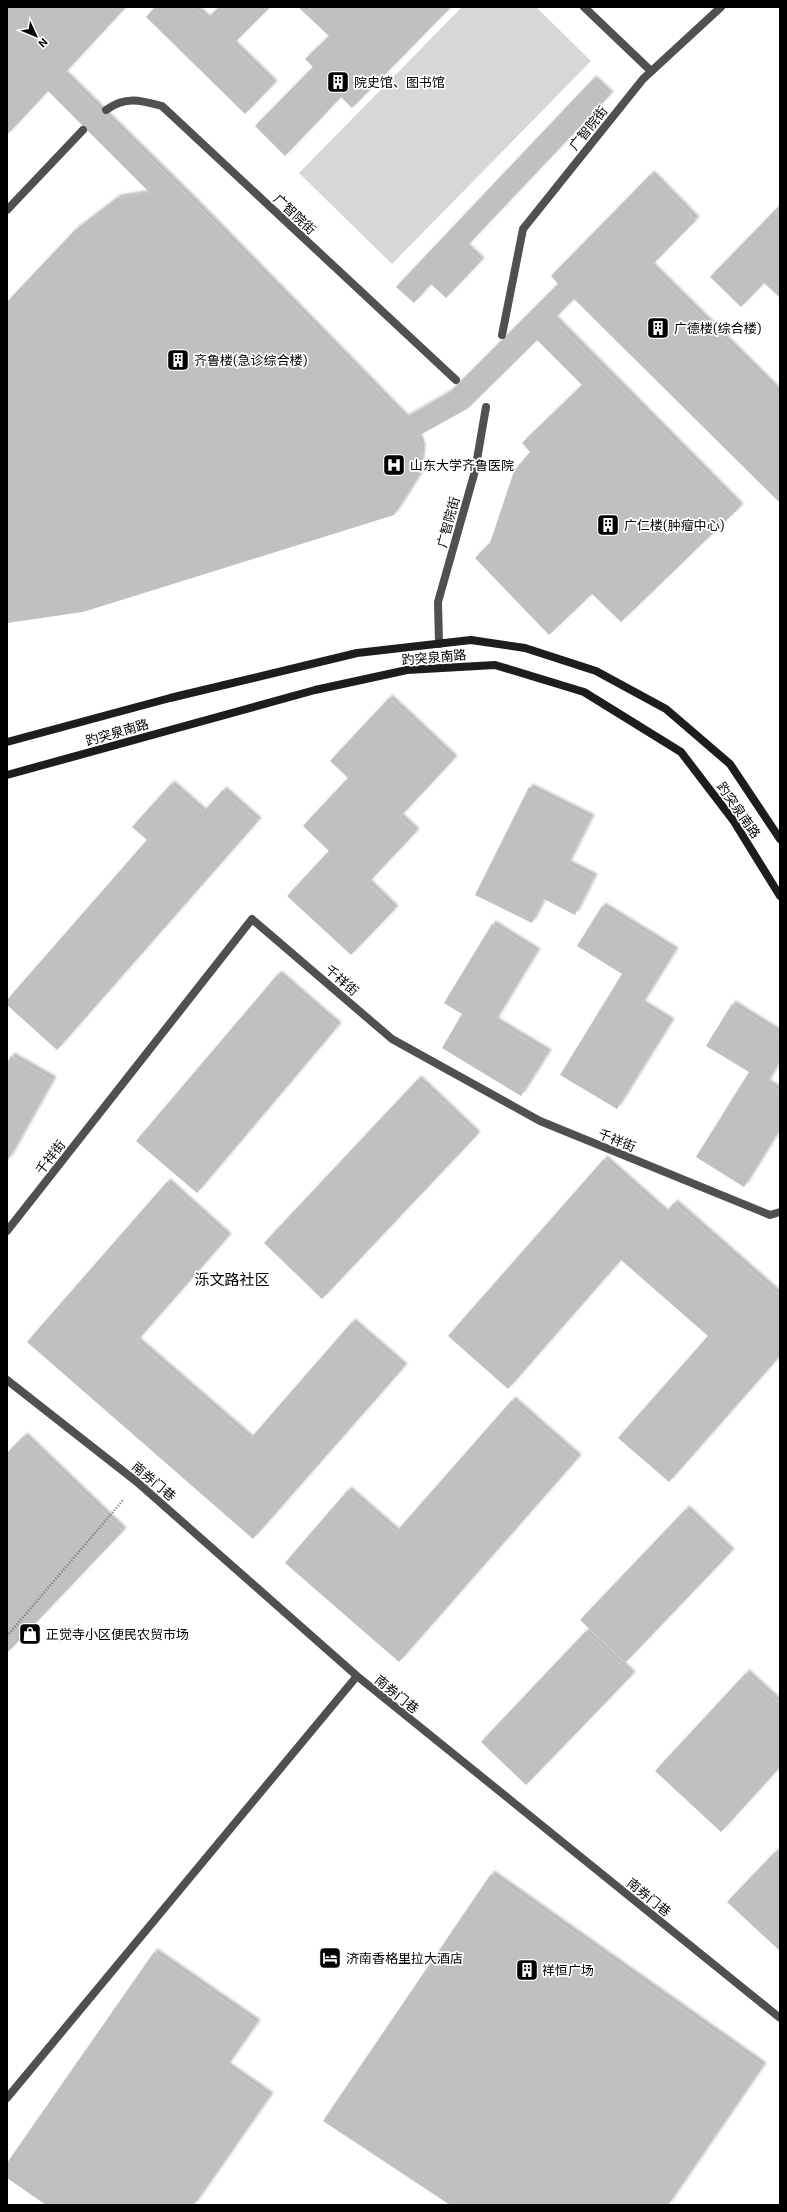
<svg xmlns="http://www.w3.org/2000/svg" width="787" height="2212" font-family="'Exo 2','Noto Sans SC',sans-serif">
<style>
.green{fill:#d7d7d7}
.building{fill:#c0c0c0;filter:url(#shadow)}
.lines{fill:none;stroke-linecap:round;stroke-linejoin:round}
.path{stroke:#727272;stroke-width:2.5;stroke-dasharray:1 2;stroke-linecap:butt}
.service{stroke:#505050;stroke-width:8}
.minor{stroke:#505050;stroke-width:8}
.secondary{stroke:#1d1d1d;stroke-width:8}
.labels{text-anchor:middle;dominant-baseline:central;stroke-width:3.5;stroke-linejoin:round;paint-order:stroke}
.poi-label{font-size:13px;fill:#000;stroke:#fff;text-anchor:start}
.street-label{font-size:13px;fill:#000;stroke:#fff}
.quarter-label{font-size:15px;fill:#000;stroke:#fff}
</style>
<defs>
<filter id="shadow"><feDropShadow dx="3.5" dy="-3.5" stdDeviation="1" flood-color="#0004"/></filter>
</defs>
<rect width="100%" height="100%" fill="#fff"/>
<path class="green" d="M462 7H536L591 61 392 264 299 173Z"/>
<path class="building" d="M7 7H126L64 74 191 199 405 418 450 392 558 284 551 276 651 174 696 220 651 266 780 394V503L574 299 554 319 740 507 621 622 592 594 549 635 475 558 490 543 514 471 530 452 522 443 582 385 537 340 467 409 418 436 422 448 419 476 394 515 83 612 7 623V302L75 230 117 198 150 193 48 91 7 135Z
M155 7H194L207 19 219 7H270L233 44 274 84 245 114 146 17Z
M298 7H451L352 108 341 97 285 156 255 126 313 67 305 59 329 36Z
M593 79 610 95 466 247 481 261 446 298 431 284 414 303 396 287Z
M780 205V298L764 283 741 307 710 277Z
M389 698 454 759 400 817 416 832 368 883 395 909 351 955 287 896 329 851 303 826 348 778 330 761Z
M171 784 203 812 223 790 258 821 57 1050 7 1005V1000L147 840 132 827Z
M529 787 591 818 568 864 594 877 575 915 544 899 532 923 475 895Z
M602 906 675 951 642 1004 671 1022 617 1109 560 1075 622 974 577 946Z
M492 924 537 952 495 1021 548 1053 521 1096 442 1048 462 1014 444 1003Z
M278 974 338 1026 197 1193 136 1141Z
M732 1004 780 1034V1061L767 1083 780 1091V1129L744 1187 696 1157 749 1072 706 1046Z
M11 1056 53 1080 7 1162V1063Z
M418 1079 477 1135 322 1299 264 1243Z
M604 1159 665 1213 674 1203 780 1296V1356L669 1482 618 1438 708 1336 621 1260 508 1389 448 1336Z
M167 1182 228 1237 137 1341 250 1439 352 1322 404 1367 253 1539 27 1342Z
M512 1400 578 1458 399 1662 285 1563 348 1490 396 1532Z
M24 1436 123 1531 7 1653V1453Z
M686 1509 731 1552 625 1663 580 1620Z
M586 1631 632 1675 526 1785 481 1742Z
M746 1673 780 1704V1767L721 1832 655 1771Z
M775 1852 780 1857V1951L727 1902Z
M491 1874 763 2066 668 2205H450L323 2121Z
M154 1952 257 2023 227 2066 270 2096 194 2205H46L7 2178V2163Z"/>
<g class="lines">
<path class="path" d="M7 1636 124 1499"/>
<path class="service" d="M584 7 651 71
M106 110C125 96 140 100 162 106L456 380
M7 210 83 130
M502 335 523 229 643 79 721 7
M439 644 438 602 475 471 486 407"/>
<path class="minor" d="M7 1231 252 919 392 1039 540 1121 770 1215 780 1212
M7 1380 137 1482 357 1676 780 2018
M7 2098 357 1676"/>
<path class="secondary" d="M7 742 170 698 357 653 471 640 525 648 596 671 666 709 730 764 780 839
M7 775 315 690 407 670 495 665 584 692 681 752 733 820 780 896"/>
</g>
<defs>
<g id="building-square" transform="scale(1.15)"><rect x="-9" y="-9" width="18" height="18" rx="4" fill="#000" stroke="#fff"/><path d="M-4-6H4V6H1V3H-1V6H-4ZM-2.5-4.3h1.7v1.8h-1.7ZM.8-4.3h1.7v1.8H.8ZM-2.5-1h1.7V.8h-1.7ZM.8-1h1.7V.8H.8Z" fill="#fff"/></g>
<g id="hospital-square" transform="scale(1.15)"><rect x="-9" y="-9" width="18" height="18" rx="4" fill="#000" stroke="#fff"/><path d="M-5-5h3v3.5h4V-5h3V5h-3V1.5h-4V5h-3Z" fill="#fff"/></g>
<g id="shop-square" transform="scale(1.15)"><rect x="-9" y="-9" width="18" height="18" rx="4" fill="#000" stroke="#fff"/><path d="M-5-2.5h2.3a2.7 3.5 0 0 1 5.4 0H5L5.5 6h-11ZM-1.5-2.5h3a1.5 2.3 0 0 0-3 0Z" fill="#fff"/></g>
<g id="hotel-square" transform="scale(1.15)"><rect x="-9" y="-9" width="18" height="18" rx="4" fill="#000" stroke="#fff"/><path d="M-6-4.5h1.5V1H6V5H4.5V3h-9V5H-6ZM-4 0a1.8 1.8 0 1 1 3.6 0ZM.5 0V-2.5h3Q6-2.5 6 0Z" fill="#fff"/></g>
</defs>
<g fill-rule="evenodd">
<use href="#building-square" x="338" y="82"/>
<use href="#building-square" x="658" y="328"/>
<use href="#building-square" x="178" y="360"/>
<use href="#hospital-square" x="394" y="465"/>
<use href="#building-square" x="608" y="525"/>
<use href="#shop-square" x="30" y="1634"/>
<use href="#hotel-square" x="330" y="1958"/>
<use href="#building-square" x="527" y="1970"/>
</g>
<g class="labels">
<g class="poi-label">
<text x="354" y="82">院史馆、图书馆</text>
<text x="674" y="328">广德楼(综合楼)</text>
<text x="194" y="360">齐鲁楼(急诊综合楼)</text>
<text x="410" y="465">山东大学齐鲁医院</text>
<text x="624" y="525">广仁楼(肿瘤中心)</text>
<text x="46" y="1634">正觉寺小区便民农贸市场</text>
<text x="346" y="1958">济南香格里拉大酒店</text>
<text x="542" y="1970">祥恒广场</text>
</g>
<g class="street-label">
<text transform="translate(588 128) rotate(-51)">广智院街</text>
<text transform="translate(295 214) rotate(43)">广智院街</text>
<text transform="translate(448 522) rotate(-75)">广智院街</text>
<text transform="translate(434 657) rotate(-5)">趵突泉南路</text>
<text transform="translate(117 732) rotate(-16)">趵突泉南路</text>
<text transform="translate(739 810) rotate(55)">趵突泉南路</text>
<text transform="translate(342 980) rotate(41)">千祥街</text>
<text transform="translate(617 1140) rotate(22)">千祥街</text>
<text transform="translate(50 1157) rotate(-52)">千祥街</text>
<text transform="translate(154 1481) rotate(40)">南券门巷</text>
<text transform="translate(397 1694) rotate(39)">南券门巷</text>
<text transform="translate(649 1897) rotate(39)">南券门巷</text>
</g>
<g class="quarter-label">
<text x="232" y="1279">泺文路社区</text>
</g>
</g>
<rect width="787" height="2212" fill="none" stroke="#000000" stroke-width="16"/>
<g transform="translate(36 36) rotate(134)" stroke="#ffffff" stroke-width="3" paint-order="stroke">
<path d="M0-3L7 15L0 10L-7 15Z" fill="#000000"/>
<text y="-6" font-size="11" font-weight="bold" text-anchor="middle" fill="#000000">N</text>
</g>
</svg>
